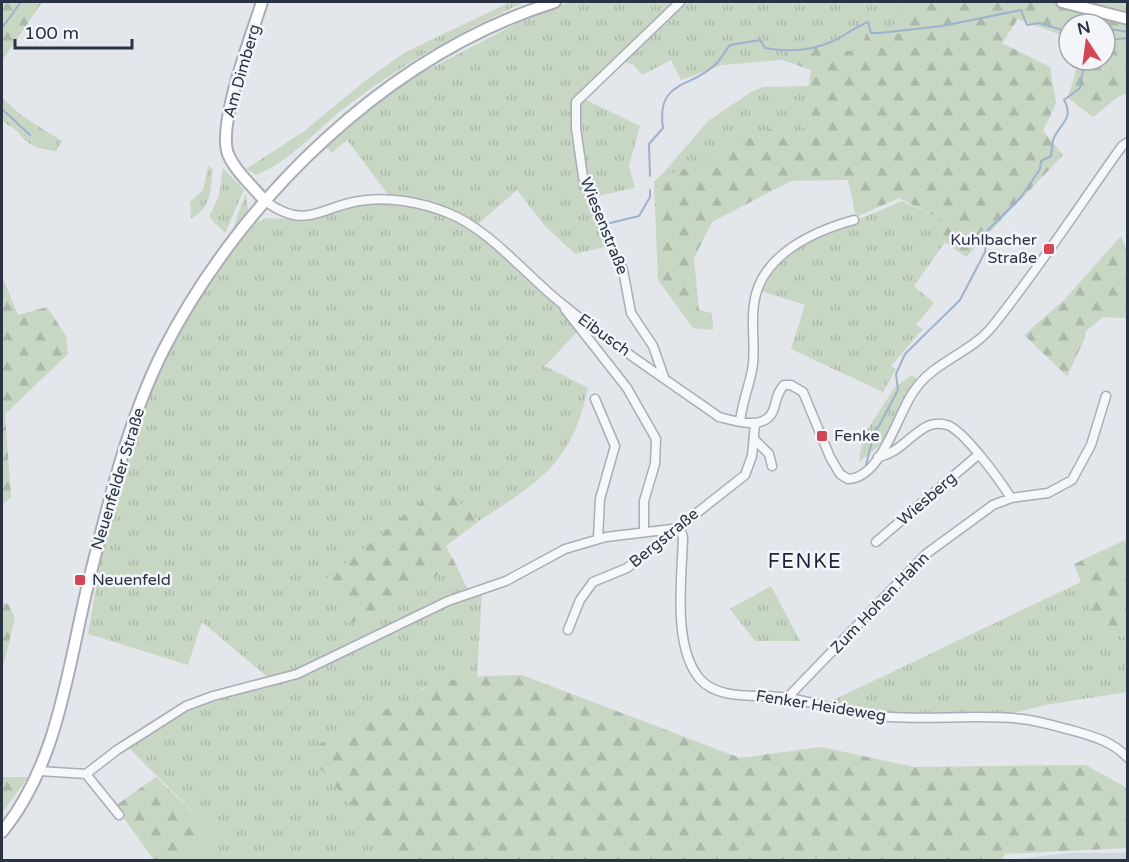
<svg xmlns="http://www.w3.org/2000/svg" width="1129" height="862" font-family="'Varela Round',sans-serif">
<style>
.built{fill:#d1d5de}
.grass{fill:url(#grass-tufts)}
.forest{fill:url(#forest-firs)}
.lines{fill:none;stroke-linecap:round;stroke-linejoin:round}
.stream{stroke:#9db2cc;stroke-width:2}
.street-casing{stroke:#a8adb6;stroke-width:11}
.secondary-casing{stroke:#a8adb6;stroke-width:14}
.street{stroke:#f6f7f9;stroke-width:8}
.secondary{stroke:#fff;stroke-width:10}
.poi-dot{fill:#d34655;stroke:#f3f5f9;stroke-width:2}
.labels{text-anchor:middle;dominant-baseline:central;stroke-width:5;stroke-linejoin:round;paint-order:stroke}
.street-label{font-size:16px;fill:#2a3344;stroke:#f3f5f9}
.poi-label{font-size:16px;fill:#2a3344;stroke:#f3f5f9;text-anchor:start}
.quarter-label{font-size:20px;letter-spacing:1.5px;fill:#1c2435;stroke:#f3f5f9}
</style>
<defs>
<pattern id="grass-tufts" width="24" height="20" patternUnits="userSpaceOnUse" patternTransform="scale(1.5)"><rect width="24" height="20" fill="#c8d6c4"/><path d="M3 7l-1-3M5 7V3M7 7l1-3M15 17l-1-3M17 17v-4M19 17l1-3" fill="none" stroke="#acb8aa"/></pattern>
<pattern id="forest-firs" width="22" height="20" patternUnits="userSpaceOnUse" patternTransform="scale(1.5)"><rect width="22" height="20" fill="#c8d6c4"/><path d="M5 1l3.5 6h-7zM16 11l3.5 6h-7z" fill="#acb8aa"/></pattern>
</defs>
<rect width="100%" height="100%" fill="#e3e6eb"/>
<path class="built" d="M1068 853H1127V860H1007Z"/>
<path class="grass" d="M510 2H525C463 30 405 62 351 103 319 126 294 159 257 175L246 169 303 132 370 77 404 53Z
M571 2H677L575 102 582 177 609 246 575 254 544 225 517 190 477 225 390 197 347 140 332 153 326 147 400 84 533 15Z
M683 2H904L899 34 860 52 789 44 782 60 722 65 681 80 671 60 642 75 634 65 621 61Z
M809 86 802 133 783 138 773 127 673 174 665 171 708 121 751 92 763 87Z
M582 98 640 126 629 166 635 188 592 197 580 154 579 104Z
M22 116 62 141 56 151C36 148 28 146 16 130Z
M208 166 213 169C210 190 212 208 191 218L190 202 203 190Z
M223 168 244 190 225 233 209 217 219 196Z
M246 193 248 210 206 269 173 326 94 536 121 438 147 373 188 294 233 228Z
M386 201 447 215 472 229 557 304 578 331 545 366 588 388C571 465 541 480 479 521L441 486 350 624 456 565 468 590 312 665 270 679 202 622 188 665 88 634 104 542 142 410 166 353 213 278 256 222 268 218 314 220 357 203Z
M902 201 942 220 940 239 945 242 914 286 934 303 916 325 923 329 891 366 896 369 883 392 791 349 805 305 761 291C791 233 847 227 902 201Z
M912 375 918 380 886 440 859 462 863 436 895 387Z
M1081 582 1099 629 1127 638V692L1045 705 1002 716H906L823 705Z
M771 586 800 641H755L730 609Z
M482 593 477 677 423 688 416 696 353 724 306 752 398 860H187L185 857 214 833 128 747 182 711 216 697 285 682 447 604Z"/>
<path class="forest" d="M2 2H42L2 61Z
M904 2H1127V93L1118 97 1093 117 1068 98 1079 60H1105V24H1069V38L1018 19 1002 43 1050 67 1056 103 1043 131 1063 155 966 257 940 239 942 220 899 198 856 217 848 180 791 181 712 222 694 258 699 310 712 313 713 330 693 328 658 280 654 182 665 171 673 174 773 127 783 138 802 133 811 70 782 60 789 44 860 52 868 28 899 34Z
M2 98 22 116 16 130 2 121Z
M1121 236 1127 252V318L1103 317 1086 331 1085 338 1067 376 1024 335 1063 301Z
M2 276 18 315 47 307 66 336 68 354 5 414 11 497 2 505Z
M442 485 479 521 446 546 456 565 350 624 326 579Z
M1127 539V638L1099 629 1074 564Z
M2 603 8 604 15 618 2 672Z
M522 675 740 758 821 747 914 767 1086 765 1127 788V848L1005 854 1002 860H398L306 752 353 724 415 696C434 675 494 676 522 675Z
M2 777H28L2 813Z
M156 777 214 833 185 857 187 860H154L115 806Z"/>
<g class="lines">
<path class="stream" d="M2 28 21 2
M1105 28 1128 32
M1105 40 1128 38
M2 109 30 135
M650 176 649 144 663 128C656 79 691 89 716 64 721 59 725 51 730 45L760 40 765 48C787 52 810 51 831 42 844 37 854 27 868 22L871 33H880L942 26 1021 10 1027 25 1039 23 1069 32
M606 224 639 216 650 197V190
M866 465 873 437 898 390 896 374 905 354 960 300 985 252 987 231 1021 197 1040 169 1041 161 1051 156C1052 151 1052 145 1053 140 1059 124 1075 119 1064 100L1080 88 1083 70 1091 60"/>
<g class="street-casing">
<path id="street" d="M265 201C306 231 320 207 359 201 387 196 421 202 448 213 489 229 526 275 561 303 611 344 667 380 719 417 735 421 764 431 773 411 777 400 776 394 784 385H791L803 392 830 457 840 474 848 479C882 478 897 414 914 391 933 362 970 353 991 328 1038 270 1079 206 1122 146L1128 142
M565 309 627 388 656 439 655 464 644 501V530
M664 377 653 346 631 313 623 270 607 237 583 177 576 128V102L680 2
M595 399 615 446 600 499 598 538
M740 422C742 401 751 382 753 364 755 344 751 324 754 304 760 255 814 231 854 220
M755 440 769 454 772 466
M878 457C896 454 906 440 921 430 929 424 937 422 947 425 964 430 1001 482 1011 498
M680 528 683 537C682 577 672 647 700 679 720 702 761 693 788 698 824 704 852 715 890 717 934 720 979 714 1022 719 1039 721 1055 726 1071 730 1092 736 1112 741 1128 758
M876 542 978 455
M568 630 580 600 593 582 627 568 745 475 752 456 755 423
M787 698 926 554 993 505 1011 498 1048 493 1072 480 1091 445 1106 396
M39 771 86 774 117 750 186 706 213 696 297 674 448 601 506 581 565 549 606 537 680 528
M86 774 119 815"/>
</g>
<g class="secondary-casing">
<path id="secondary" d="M262 2C252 34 217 124 228 154 235 171 253 187 265 201
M1062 2 1128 19
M2 832C60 761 68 663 90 576 109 501 128 421 163 351 241 198 389 54 555 2"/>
</g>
<use href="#street" class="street"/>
<use href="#secondary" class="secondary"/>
</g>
<g class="poi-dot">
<rect x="1043" y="243" width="12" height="12" rx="3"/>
<rect x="816" y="430" width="12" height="12" rx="3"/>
<rect x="74" y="574" width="12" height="12" rx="3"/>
</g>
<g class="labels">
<g class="street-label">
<text transform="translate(242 71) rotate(-74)">Am Dimberg</text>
<text transform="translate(604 226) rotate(68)">Wiesenstraße</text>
<text transform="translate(604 335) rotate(36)">Eibusch</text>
<text transform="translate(118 479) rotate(-73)">Neuenfelder Straße</text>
<text transform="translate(927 499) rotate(-41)">Wiesberg</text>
<text transform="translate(664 538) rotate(-39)">Bergstraße</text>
<text transform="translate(880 603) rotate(-46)">Zum Hohen Hahn</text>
<text transform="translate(821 706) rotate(9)">Fenker Heideweg</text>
</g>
<g class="poi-label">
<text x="1037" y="240" text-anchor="end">Kuhlbacher<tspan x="1037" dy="18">Straße</tspan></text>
<text x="834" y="436">Fenke</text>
<text x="92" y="580">Neuenfeld</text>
</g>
<g class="quarter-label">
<text x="805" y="562">FENKE</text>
</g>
</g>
<rect width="1129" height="862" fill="none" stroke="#2a3344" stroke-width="6"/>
<g transform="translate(1087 42) rotate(347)"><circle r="28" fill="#f3f5f9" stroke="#a3a7b1" stroke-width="1.5"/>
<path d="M0-4.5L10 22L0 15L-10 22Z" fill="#d34655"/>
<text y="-9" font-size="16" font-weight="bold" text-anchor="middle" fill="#2a3344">N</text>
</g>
<path d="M15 39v9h117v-9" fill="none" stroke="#2a3344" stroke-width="3"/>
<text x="24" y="39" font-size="18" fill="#2a3344" stroke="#f3f5f9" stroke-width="4.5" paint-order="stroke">100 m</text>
</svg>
